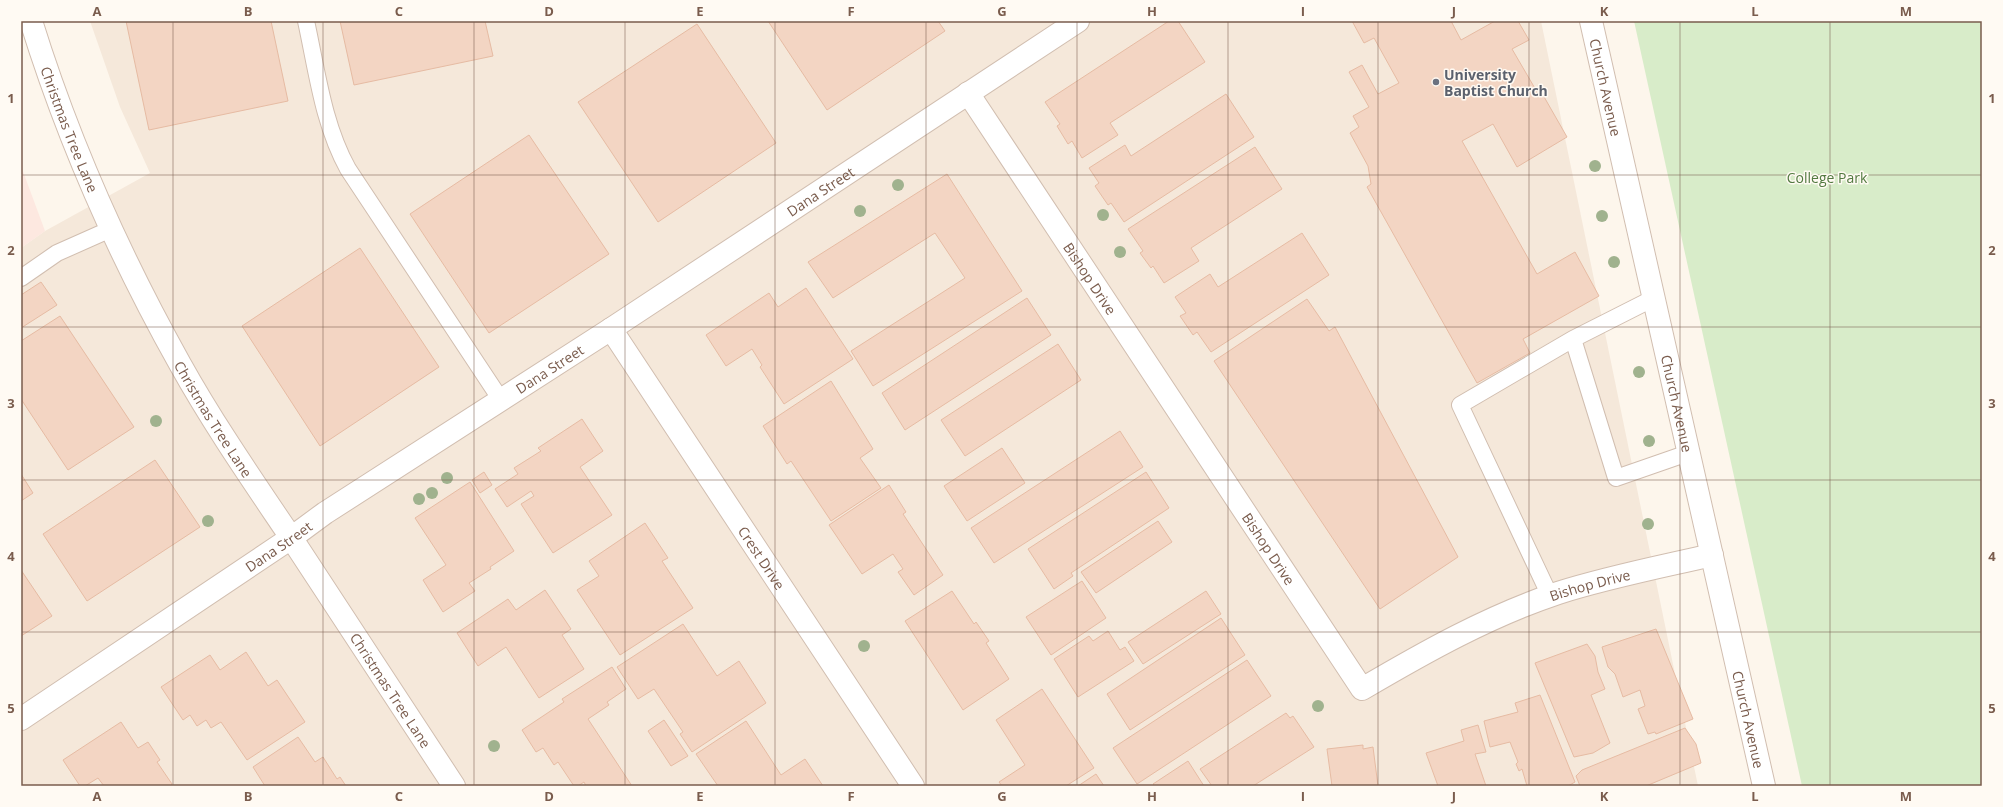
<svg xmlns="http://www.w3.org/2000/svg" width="2003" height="807" font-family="'Open Sans',sans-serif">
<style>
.residential{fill:#f5e8da}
.commercial{fill:#fde8e0}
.green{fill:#d8ecc9}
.building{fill:#f3d5c3;stroke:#e6bba3}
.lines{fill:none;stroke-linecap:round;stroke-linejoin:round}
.service-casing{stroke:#d1beb0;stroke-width:18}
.minor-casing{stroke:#d1beb0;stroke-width:24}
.tertiary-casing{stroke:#d1beb0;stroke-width:24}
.service{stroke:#fff;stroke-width:16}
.minor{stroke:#fff;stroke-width:22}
.tertiary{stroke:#fff;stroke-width:22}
.tree{fill:#a0b28e}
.grid{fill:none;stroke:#7a5c4d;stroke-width:1;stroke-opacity:0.55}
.worship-dot{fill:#6b7280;stroke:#fffaf3;stroke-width:1.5}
.labels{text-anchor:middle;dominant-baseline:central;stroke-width:3;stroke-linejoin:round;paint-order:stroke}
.worship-label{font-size:14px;font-weight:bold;fill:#5b616d;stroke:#fffaf3;text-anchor:start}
.street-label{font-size:14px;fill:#7a5c4d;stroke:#fffaf3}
.park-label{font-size:14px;fill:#537a41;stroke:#fffaf3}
.neatline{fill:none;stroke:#7a5c4d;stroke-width:1.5}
.grid-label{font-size:13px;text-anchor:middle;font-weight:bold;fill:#7a5c4d}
</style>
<rect width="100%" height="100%" fill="#fdf6ec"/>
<path class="residential" d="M90 21H1541L1698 786H21V248L45 231 150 173 120 107Z"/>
<path class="commercial" d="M21 166 45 231 21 248Z"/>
<path class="green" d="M1634 21H1982V786H1802Z"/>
<path class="building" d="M126 21H271L288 101 149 130Z
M340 21H485L493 56 354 85Z
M768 21H938L945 31 827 110Z
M1169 21H1178L1205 62 1110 123 1118 135 1082 158 1072 141 1068 144 1057 126 1060 124 1045 102Z
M1352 21H1451L1461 40 1495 21H1518L1529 40 1512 49 1540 97 1543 95 1567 137 1517 167 1493 124 1462 141 1537 274 1575 252 1599 296 1523 339 1530 353 1477 383 1367 187 1371 184 1368 166 1350 133 1359 127 1353 116 1369 107 1349 72 1362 65 1378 94 1399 83 1374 38 1364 43Z
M697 24 776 143 658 222 578 102Z
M1226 94 1254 137 1124 222 1111 203 1108 205 1095 186 1099 183 1089 168 1125 145 1131 156Z
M529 135 609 254 489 333 410 214Z
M1255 147 1282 189 1191 248 1199 261 1164 283 1153 266 1151 268 1140 253 1143 251 1128 229Z
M947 174 1022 291 873 386 851 351 965 278 935 233 833 298 808 262Z
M1302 233 1329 275 1211 352 1197 332 1193 335 1180 316 1186 313 1175 297 1210 274 1218 287Z
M360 248 439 367 320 446 242 326Z
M41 282 57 305 21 328V295Z
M806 288 853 359 784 404 760 367 762 365 752 349 726 366 706 335 769 293 778 307Z
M1027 298 1051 335 905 430 882 393Z
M1307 299 1329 331 1335 327 1458 557 1380 609 1214 361Z
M60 316 134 427 68 470 21 399V341Z
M1058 344 1081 380 965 456 941 420Z
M831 381 873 449 860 458 881 488 831 521 791 461 787 464 763 426Z
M582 419 603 451 580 467 612 515 553 553 521 504 534 496 531 491 507 507 495 489 518 474 514 468 541 451 538 448Z
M1120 431 1143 467 994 563 971 528Z
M1002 448 1025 483 967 521 944 486Z
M155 460 200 527 87 601 43 534Z
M484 472 492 485 480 493 472 480Z
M1146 472 1169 508 1071 573 1073 576 1054 589 1028 549Z
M21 474 33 493 21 501Z
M470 482 514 551 490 567 491 569 469 583 475 591 443 612 423 580 446 565 415 518Z
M889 485 906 512 903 514 943 575 914 595 898 572 903 569 893 554 862 574 829 525Z
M1158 521 1172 542 1096 593 1081 572Z
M645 523 668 558 662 561 693 608 620 655 577 590 599 576 589 561Z
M21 570 52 616 21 636Z
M1082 581 1106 618 1051 655 1026 617Z
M545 590 571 629 562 635 584 669 539 698 506 647 478 666 457 633 508 599 516 610Z
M952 591 974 624 976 622 989 641 986 643 1009 679 963 710 905 621Z
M1206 591 1221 614 1143 664 1128 642Z
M1221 618 1245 655 1130 730 1107 694Z
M683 624 717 676 739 661 766 703 692 752 680 734 683 732 654 689 638 699 617 667Z
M1656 629 1693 719 1656 734 1655 732 1648 734 1638 709 1645 706 1640 690 1623 697 1615 674 1608 667 1602 647Z
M1108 631 1120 650 1125 647 1134 661 1078 697 1054 659 1089 636 1093 641Z
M1587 644 1595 656 1598 672 1605 689 1591 695 1610 743 1593 753 1574 757 1535 663Z
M246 652 268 686 277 680 305 722 247 760 221 722 211 728 206 720 197 726 190 715 183 720 161 687 210 655 220 670Z
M1247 660 1271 696 1137 784 1113 748Z
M612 667 626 689 607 702 609 705 588 719 632 786H586L584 782 578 786H574L558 762 554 765 543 748 536 752 522 730 564 702 562 699Z
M1042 689 1094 768 1066 786H1002L999 782 1025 765 996 720Z
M1540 695 1575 782 1568 786H1527L1522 769 1519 771 1516 764 1518 762 1510 742 1490 747 1484 721 1518 712 1515 703Z
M1286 713 1290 718 1293 716 1314 747 1253 786H1212L1200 769Z
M664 720 688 756 671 766 648 731Z
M746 721 781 775 805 759 823 786H718L696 754Z
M121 722 138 748 148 742 160 760 157 762 172 784 170 786H104L98 778 85 786H80L63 760Z
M1478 725 1486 752 1475 754 1486 786H1438L1426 753 1464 741 1461 730Z
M1685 728 1696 744 1701 763 1646 786H1580L1576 776 1582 770Z
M298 737 315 762 323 757 337 779 340 777 346 786H265L253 767Z
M1363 745V749L1373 747 1378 786H1332L1327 749Z
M1188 761 1204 786H1155L1153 784Z
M1096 774 1104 786H1078Z"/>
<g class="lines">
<g class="service-casing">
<path id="service" d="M306 21C317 71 323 124 348 169L501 400
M21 278 57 253 111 229
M1654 298 1573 339 1616 478 1688 453
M1550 596 1460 405 1573 339"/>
</g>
<g class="minor-casing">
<g id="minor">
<path id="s1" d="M1591 21 1764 786"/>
<path id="s2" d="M968 93 1362 689C1425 652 1489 616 1558 593 1608 577 1660 567 1712 555"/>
<path id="s3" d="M611 329 913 786"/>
<path id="s4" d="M21 719 291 538 325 513 611 329 1078 21"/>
</g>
</g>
<g class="tertiary-casing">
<g id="tertiary">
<path id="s5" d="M31 21C68 140 119 255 180 364 214 425 253 481 292 539 346 621 400 704 454 786"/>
</g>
</g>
<use href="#service" class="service"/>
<use href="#minor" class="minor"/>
<use href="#tertiary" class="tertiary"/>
</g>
<g class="tree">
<circle cx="1595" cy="166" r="6"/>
<circle cx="898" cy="185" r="6"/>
<circle cx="860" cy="211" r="6"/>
<circle cx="1103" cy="215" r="6"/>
<circle cx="1602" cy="216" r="6"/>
<circle cx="1120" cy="252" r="6"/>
<circle cx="1614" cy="262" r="6"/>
<circle cx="1639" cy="372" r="6"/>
<circle cx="156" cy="421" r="6"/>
<circle cx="1649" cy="441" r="6"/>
<circle cx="447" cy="478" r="6"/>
<circle cx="432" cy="493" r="6"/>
<circle cx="419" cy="499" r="6"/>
<circle cx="208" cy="521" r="6"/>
<circle cx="1648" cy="524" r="6"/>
<circle cx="864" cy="646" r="6"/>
<circle cx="1318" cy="706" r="6"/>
<circle cx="494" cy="746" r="6"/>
</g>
<path class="grid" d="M173 21V786M323 21V786M474 21V786M625 21V786M775 21V786M926 21V786M1077 21V786M1228 21V786M1378 21V786M1529 21V786M1680 21V786M1830 21V786M21 175H1982M21 327H1982M21 480H1982M21 632H1982"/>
<circle class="worship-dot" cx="1436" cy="82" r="4"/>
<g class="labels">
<g class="worship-label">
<text x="1444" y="74">University<tspan x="1444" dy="16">Baptist Church</tspan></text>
</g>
<g class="street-label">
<text stroke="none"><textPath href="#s1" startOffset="68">Church Avenue</textPath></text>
<text stroke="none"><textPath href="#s5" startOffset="115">Christmas Tree Lane</textPath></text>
<text stroke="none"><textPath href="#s4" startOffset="958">Dana Street</textPath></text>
<text stroke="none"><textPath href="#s2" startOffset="222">Bishop Drive</textPath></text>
<text stroke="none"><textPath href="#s4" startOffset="634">Dana Street</textPath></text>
<text stroke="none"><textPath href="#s1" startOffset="392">Church Avenue</textPath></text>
<text stroke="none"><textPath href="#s5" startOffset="439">Christmas Tree Lane</textPath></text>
<text stroke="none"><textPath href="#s4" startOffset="310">Dana Street</textPath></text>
<text stroke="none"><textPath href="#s2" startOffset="546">Bishop Drive</textPath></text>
<text stroke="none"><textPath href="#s3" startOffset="274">Crest Drive</textPath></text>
<text stroke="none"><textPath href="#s2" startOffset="966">Bishop Drive</textPath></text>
<text stroke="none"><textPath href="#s5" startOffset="763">Christmas Tree Lane</textPath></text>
<text stroke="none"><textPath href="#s1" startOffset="716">Church Avenue</textPath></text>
</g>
<g class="park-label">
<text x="1827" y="177">College Park</text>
</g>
</g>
<rect width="2003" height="807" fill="none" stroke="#fffaf3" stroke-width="44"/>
<rect x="22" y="22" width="1959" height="763" class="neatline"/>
<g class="grid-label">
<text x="97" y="16">A</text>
<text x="248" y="16">B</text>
<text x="399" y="16">C</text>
<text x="549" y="16">D</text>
<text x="700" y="16">E</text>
<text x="851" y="16">F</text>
<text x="1002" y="16">G</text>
<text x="1152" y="16">H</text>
<text x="1303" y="16">I</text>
<text x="1454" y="16">J</text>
<text x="1604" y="16">K</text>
<text x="1755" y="16">L</text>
<text x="1906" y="16">M</text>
<text x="11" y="103">1</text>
<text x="1992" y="103">1</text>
<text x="11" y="255">2</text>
<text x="1992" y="255">2</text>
<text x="11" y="408">3</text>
<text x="1992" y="408">3</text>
<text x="11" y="561">4</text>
<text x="1992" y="561">4</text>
<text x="11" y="713">5</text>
<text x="1992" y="713">5</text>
<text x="97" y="801">A</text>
<text x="248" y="801">B</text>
<text x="399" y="801">C</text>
<text x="549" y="801">D</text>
<text x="700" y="801">E</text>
<text x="851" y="801">F</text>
<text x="1002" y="801">G</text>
<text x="1152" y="801">H</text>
<text x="1303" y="801">I</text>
<text x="1454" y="801">J</text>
<text x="1604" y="801">K</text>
<text x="1755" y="801">L</text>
<text x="1906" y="801">M</text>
</g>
</svg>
